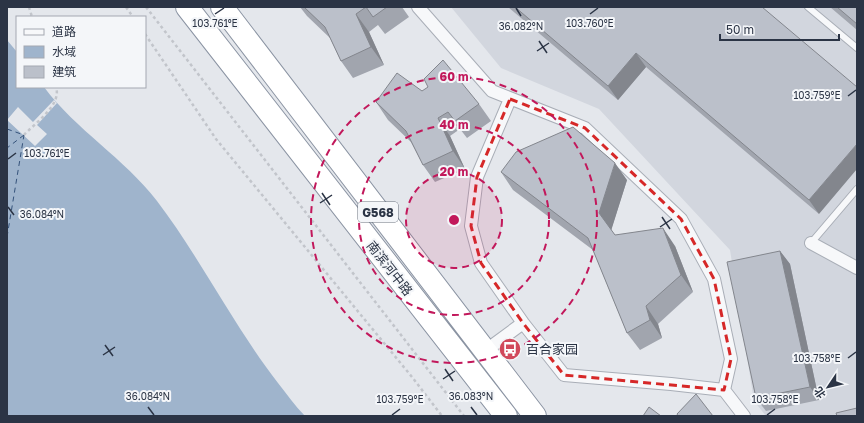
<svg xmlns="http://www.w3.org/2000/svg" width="864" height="423" font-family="'Golos Text','Noto Sans SC',sans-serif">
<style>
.built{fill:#d2d6de}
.water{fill:#9fb4cc}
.pier{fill:#e4e7ec}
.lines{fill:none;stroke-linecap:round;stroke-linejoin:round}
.ferry{stroke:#34527a;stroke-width:1;stroke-dasharray:5 4;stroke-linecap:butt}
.lane-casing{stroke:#a9aeb7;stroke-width:8}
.street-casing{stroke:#a9aeb7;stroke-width:14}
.highway-casing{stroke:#8b94a3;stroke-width:24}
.path{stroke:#c2c5cb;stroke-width:2.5;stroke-dasharray:3 3;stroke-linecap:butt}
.lane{stroke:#f7f8fa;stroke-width:6}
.street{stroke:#f7f8fa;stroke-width:12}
.highway{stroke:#fff;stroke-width:22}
.wall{fill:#a1a5ae}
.shaded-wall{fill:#83868d}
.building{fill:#bbc0ca;stroke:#83868d}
.marked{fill:none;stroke:#d62828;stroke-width:3;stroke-dasharray:8 5;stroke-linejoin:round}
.ticks{fill:none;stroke:#2b3445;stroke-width:1.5}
.ring{fill:none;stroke:#c2185b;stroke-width:2;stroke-dasharray:7 5}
.labels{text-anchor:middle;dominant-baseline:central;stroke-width:4;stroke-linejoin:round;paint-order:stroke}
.shield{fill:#f4f6f9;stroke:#676e7b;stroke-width:1}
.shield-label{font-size:12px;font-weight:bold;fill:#2b3445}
.street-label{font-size:13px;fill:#2b3445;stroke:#f4f6f9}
.poi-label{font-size:13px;fill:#2b3445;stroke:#f4f6f9;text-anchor:start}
.ticks-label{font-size:10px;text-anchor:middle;fill:#2b3445;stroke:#f4f6f9;stroke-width:4;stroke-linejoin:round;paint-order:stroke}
.centre{fill:#c2185b;stroke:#f4f6f9;stroke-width:2}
.ring-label{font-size:12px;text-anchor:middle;font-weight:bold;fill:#c2185b;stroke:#f4f6f9;stroke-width:4;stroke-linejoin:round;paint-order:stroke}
</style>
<rect width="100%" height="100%" fill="#e4e7ec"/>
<path class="built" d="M451 7H857V416H766L754 401 730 250 599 109 501 68Z"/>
<path class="water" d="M7 40 17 52V87H44C76 130 124 158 157 201 201 259 233 325 278 383 287 394 295 406 305 416H7Z"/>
<path class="pier" d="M54 100 57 103 37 125 47 134 35 146 7 120 18 107 33 122Z"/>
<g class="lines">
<path class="ferry" d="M7 129 24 135 7 148
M7 237 24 135"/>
<g class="lane-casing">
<path id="lane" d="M808 7 857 48
M811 243 857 189"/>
</g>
<g class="street-casing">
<path id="street" d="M418 7 492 91 585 128 681 219 714 279 731 359 724 390 744 416
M510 99 477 177 471 226 481 263 523 323 564 375 671 384 724 390
M811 243 857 268
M485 351 523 323"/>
</g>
<g class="highway-casing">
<path id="highway" d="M187 7 506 416
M222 7 535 416"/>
</g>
<path class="path" d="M29 7 32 17
M126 7 133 17
M146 7 464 416
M145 34 216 139 412 377 442 416
M24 135C35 123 62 105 56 87"/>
<use href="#lane" class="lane"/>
<use href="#street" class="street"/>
<use href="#highway" class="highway"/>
</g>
<path class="wall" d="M300 7H402L409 17 385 34 378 25 369 32 384 65 353 78 341 61 330 38 307 16Z
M508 7H762L819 214 646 67 618 100Z
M830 7H857V30Z
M422 91 479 104 491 121 467 138 460 129 450 136 465 169 435 182 423 165 411 142 388 120 376 102Z
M501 172 627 180 611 230 615 235 675 246 693 292 658 324 662 338 640 350 627 333 593 250 513 190Z
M780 251 790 264 819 400 766 411 756 398Z"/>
<path class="shaded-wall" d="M356 14 369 32 384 65 371 47Z
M636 53 646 67 618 100 608 86Z
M438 118 450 136 465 169 453 151Z
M857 144V169L819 214 809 200Z
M615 163 627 180 611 231 599 213Z
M663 228 675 246 693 292 681 275Z
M780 251 790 264 819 400 810 387Z
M646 306 658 324 662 338 650 320Z"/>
<path class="building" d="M304 7H387L373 17 366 7 356 14 371 47 341 61 325 27Z
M515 7H762L857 87V144L809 200 636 53 608 86Z
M837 7H857V24Z
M443 60 479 104 455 121 448 112 438 118 453 151 423 165 406 131 376 102 397 73 422 91 428 87 424 79Z
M573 127 615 163 599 213 615 235 663 228 681 275 646 306 650 320 627 333 588 238 501 172 516 152Z
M780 251 810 387 756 398 727 262Z
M696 394 713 416H678L677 414Z
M649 407 661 416H643Z
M857 408V416H837L836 413Z"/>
<path class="marked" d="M510 99 585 128 681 219 714 279 731 359 724 390 564 375 523 323 481 263 471 226 477 177Z"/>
<path class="ticks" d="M516 8 521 16M215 14 224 8M590 14 598 8M539 41 547 53M537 51 549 43M848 96 856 90M8 159 16 153M322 193 330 205M320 203 332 195M8 207 14 215M662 217 670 229M660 227 672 219M105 345 113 356M103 355 115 347M848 358 856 352M445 369 453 381M443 379 455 371M148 407 154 415M471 407 477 415M392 415 400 409M767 415 775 409"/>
<circle cx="454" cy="220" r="48" fill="#c2185b" fill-opacity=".12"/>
<g class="ring">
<circle cx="454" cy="220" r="48"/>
<circle cx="454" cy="220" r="95"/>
<circle cx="454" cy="220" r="143"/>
</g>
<defs>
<g id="bus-disc" transform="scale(1.15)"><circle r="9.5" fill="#d1495b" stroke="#f4f6f9"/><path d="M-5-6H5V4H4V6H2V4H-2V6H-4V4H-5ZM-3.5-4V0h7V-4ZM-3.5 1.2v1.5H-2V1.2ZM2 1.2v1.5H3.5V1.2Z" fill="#fff"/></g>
</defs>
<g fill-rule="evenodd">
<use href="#bus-disc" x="510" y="349"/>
</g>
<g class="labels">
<rect class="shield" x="358" y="202" width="40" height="20" rx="3"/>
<g class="shield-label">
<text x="378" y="212">G568</text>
</g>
<g class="street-label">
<text transform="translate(390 268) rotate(52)">南滨河中路</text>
</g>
<g class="poi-label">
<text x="526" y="349">百合家园</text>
</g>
</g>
<g class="ticks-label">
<text x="215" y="27">103.761°E</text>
<text x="590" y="27">103.760°E</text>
<text x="521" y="30">36.082°N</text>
<text x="817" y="99">103.759°E</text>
<text x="47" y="157">103.761°E</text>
<text x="42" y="218">36.084°N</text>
<text x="817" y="362">103.758°E</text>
<text x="148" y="400">36.084°N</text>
<text x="471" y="400">36.083°N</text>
<text x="400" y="403">103.759°E</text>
<text x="775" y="403">103.758°E</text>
</g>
<circle cx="454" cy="220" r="6" class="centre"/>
<g class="ring-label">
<text x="454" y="81">60 m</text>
<text x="454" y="129">40 m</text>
<text x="454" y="176">20 m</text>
</g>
<rect width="864" height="423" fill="none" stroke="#2b3445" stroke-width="16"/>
<rect x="16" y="16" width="130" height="72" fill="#f4f6f9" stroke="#a4a8b1"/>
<rect x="24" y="29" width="20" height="6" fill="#f7f8fa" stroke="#a4a8b1"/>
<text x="52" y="36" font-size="12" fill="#2b3445">道路</text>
<rect x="24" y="46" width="20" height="12" fill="#9fb4cc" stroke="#a4a8b1"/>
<text x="52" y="56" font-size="12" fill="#2b3445">水域</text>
<rect x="24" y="66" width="20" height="12" fill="#bbc0ca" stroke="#a4a8b1"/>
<text x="52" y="76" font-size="12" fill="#2b3445">建筑</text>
<g transform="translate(828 387) rotate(235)" stroke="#f4f6f9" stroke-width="3" paint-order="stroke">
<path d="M0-3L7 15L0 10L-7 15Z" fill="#2b3445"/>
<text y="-6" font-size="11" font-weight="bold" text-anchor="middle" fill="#2b3445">北</text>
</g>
<path d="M720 34v6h119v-6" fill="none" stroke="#2b3445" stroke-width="2"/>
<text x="726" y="34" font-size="12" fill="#2b3445" stroke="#f4f6f9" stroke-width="3" paint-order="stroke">50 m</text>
</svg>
